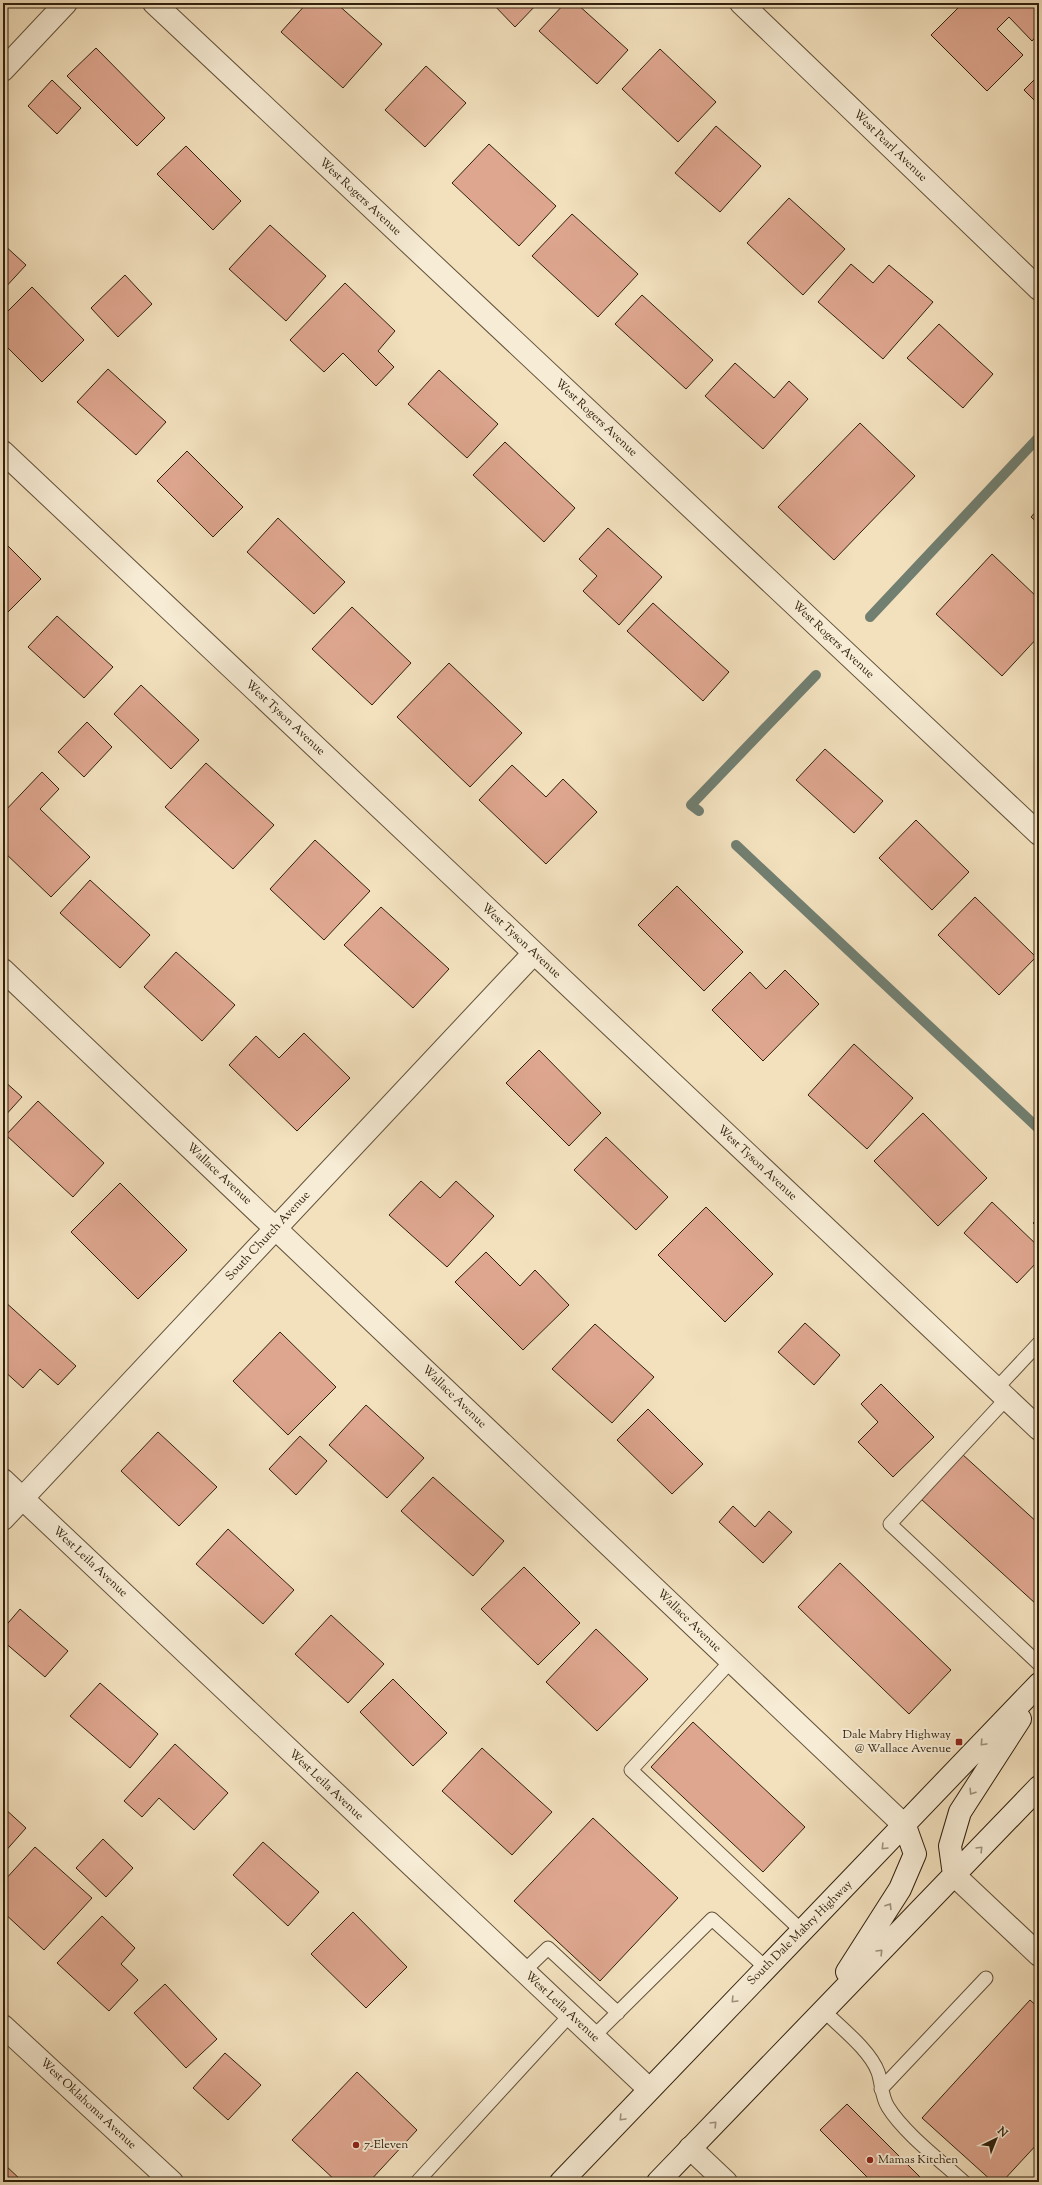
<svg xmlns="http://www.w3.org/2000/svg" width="1042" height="2185" font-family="'Sorts Mill Goudy',serif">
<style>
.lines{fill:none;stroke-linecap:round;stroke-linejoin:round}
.stream{stroke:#717f71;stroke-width:10}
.building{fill:#dea68f;stroke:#31210d}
.service-casing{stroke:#625139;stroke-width:15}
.minor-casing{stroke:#625139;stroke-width:24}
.secondary-casing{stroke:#31210d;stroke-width:24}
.service{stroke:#f7ecd5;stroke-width:13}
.minor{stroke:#f7ecd5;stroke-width:22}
.secondary{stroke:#f7ecd5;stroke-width:22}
.oneway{stroke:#9e917b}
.poi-dot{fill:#8f2418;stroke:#f7ecd5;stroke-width:1.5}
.labels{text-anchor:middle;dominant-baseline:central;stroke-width:4;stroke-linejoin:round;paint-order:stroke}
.street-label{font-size:12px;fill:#31210d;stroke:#f7ecd5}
.poi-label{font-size:12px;fill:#31210d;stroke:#f7ecd5;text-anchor:start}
</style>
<rect width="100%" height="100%" fill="#f3e1be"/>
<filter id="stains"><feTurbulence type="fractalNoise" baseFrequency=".005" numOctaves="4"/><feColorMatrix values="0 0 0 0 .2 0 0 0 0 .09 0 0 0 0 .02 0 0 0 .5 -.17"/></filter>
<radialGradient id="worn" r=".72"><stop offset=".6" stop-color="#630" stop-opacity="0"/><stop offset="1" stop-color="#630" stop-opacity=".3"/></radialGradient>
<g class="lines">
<path class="stream" d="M870 617 1039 437
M699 811 691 805 816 675
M736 845 1039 1129"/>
</g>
<path class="building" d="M307 3H336L382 44 343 88 281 32Z
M492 3H538L515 27Z
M565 3H576L628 50 597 84 539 31Z
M963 3H1039V33L1032 41 1009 17 997 29 1023 55 987 91 931 35Z
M96 48 165 118 137 146 67 76Z
M660 49 716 102 678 142 622 89Z
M426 66 466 103 425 147 385 110Z
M1039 75V105L1024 90Z
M52 80 81 108 57 134 28 106Z
M716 126 761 166 720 212 675 173Z
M489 144 556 206 519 246 452 183Z
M186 146 241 201 213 230 157 174Z
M789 198 845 249 803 295 747 243Z
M572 214 638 274 598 317 532 256Z
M270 225 326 276 286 321 229 269Z
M3 244 26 265 3 290Z
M851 264 873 283 889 265 933 302 883 359 818 302Z
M125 275 152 304 118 337 91 308Z
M345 283 395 331 378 351 394 367 376 386 343 353 324 372 290 340Z
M32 287 84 340 42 382 3 343V316Z
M642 295 713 360 686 389 615 324Z
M939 324 993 374 963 408 907 358Z
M735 363 774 398 789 381 808 399 763 449 705 396Z
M108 369 166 422 136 455 77 402Z
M439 370 498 424 467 458 408 404Z
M860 423 915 476 834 560 778 507Z
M505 442 575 508 544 542 473 475Z
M187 451 243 507 213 537 157 481Z
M1039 508V524L1031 517Z
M278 518 345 582 314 614 247 552Z
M608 528 662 577 619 625 583 591 597 576 579 559Z
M3 541 41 579 3 617Z
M992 554 1039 599V636L1002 676 936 614Z
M653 603 729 672 703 701 627 631Z
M352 607 411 663 372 705 312 649Z
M57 616 113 667 84 698 28 647Z
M449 663 522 733 470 787 397 717Z
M1039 683V691L1035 687Z
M141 685 199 740 171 769 114 714Z
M87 722 112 747 84 777 58 752Z
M825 749 883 801 854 833 796 780Z
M206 763 274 825 233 869 165 807Z
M512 765 546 797 563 779 597 812 546 864 479 800Z
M42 772 59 789 40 809 90 857 51 897 3 851V813Z
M916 820 969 872 932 910 879 858Z
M315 840 370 891 324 940 270 889Z
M90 880 150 935 120 968 60 913Z
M677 886 743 952 704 991 638 925Z
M975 897 1036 957 999 995 938 935Z
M381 907 449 969 413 1008 344 945Z
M176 952 235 1005 202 1041 144 987Z
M785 970 819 1004 763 1061 712 1010 750 972 766 989Z
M304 1033 350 1078 297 1131 229 1065 256 1036 279 1058Z
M854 1044 913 1098 867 1149 808 1095Z
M539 1050 601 1113 569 1146 506 1083Z
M3 1080 22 1097 3 1118Z
M38 1101 104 1163 73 1197 6 1135Z
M923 1113 987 1178 938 1226 874 1161Z
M606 1137 668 1197 636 1230 574 1170Z
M421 1181 440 1198 456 1181 494 1216 447 1267 389 1215Z
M120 1183 187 1250 138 1299 71 1232Z
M992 1202 1039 1247V1260L1017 1283 964 1233Z
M706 1207 773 1274 725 1322 658 1255Z
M1039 1217V1229L1033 1223Z
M486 1252 520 1286 535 1270 569 1305 523 1350 455 1282Z
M3 1300 76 1366 58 1385 40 1369 23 1388 3 1370Z
M805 1323 840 1355 814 1385 778 1352Z
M595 1324 654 1377 612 1423 552 1369Z
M280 1332 336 1387 288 1435 233 1381Z
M881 1384 934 1437 893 1477 858 1442 878 1422 861 1404Z
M366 1405 424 1458 387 1498 329 1445Z
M648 1409 703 1464 672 1494 617 1440Z
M158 1432 217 1487 179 1526 121 1471Z
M300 1436 327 1461 296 1495 269 1469Z
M962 1454 1039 1524V1601L1036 1604 921 1499Z
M433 1477 504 1541 473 1576 401 1511Z
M733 1506 755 1527 769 1511 792 1532 763 1563 719 1522Z
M228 1529 294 1590 263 1624 196 1564Z
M840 1563 951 1670 909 1714 798 1607Z
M524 1567 580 1623 538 1665 481 1609Z
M20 1609 68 1651 45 1677 3 1641V1629Z
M331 1615 384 1664 348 1703 295 1654Z
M596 1629 648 1679 597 1731 546 1682Z
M393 1679 447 1733 413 1766 360 1712Z
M100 1683 158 1734 130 1768 70 1716Z
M693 1722 805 1827 763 1872 651 1767Z
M175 1744 228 1793 194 1830 159 1798 142 1817 124 1801Z
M482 1748 552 1812 512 1855 442 1791Z
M3 1807 26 1828 3 1854Z
M593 1818 678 1898 600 1981 514 1901Z
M103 1839 133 1868 106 1897 76 1868Z
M263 1842 319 1892 288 1926 233 1875Z
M35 1847 92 1898 44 1950 3 1912V1882Z
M353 1912 407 1967 366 2008 311 1954Z
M102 1916 135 1948 121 1964 138 1980 109 2011 57 1963Z
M165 1984 217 2039 186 2068 134 2013Z
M1030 2000 1039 2008V2142L1002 2182H993L922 2118Z
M225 2053 261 2085 228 2120 193 2088Z
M357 2072 417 2130 369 2182H337L292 2140Z
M847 2104 925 2182H872L820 2130Z
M3 2163 23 2182H3Z"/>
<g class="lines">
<g class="service-casing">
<path id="service" d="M997 1388 1039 1343
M1007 1398 890 1524 1039 1664
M731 1661 631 1770 802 1931
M524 1971 548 1948 618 2013
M823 2010C840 2027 870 2050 878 2072 882 2083 881 2096 888 2107 904 2133 941 2161 964 2182
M593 2037 712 1919 765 1967
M881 2089 986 1978
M417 2182 570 2015"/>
</g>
<g class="minor-casing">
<path id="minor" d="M154 3 1039 834
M741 3 1039 289
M3 70 66 3
M3 452 1039 1429
M3 970 905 1826
M3 1480 649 2089
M3 1519 534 953
M954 1875 1039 1955
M3 2026 172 2182
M690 2148 726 2182"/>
</g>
<g class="secondary-casing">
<path id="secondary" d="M954 1875 950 1846 960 1812 1020 1719
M847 1972 900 1889 915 1854 905 1826
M561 2182 1039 1684
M658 2182 1039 1787"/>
</g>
<use href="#service" class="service"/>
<use href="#minor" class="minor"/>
<use href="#secondary" class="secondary"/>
</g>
<defs><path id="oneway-chevron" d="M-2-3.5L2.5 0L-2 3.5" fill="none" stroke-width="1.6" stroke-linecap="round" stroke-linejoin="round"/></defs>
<g class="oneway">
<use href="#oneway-chevron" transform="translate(983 1743) rotate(133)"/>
<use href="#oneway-chevron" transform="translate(972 1792) rotate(123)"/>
<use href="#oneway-chevron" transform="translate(884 1847) rotate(134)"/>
<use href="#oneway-chevron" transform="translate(980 1849) rotate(-46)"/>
<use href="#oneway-chevron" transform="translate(889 1906) rotate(-58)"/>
<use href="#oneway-chevron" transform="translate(880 1952) rotate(-46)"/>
<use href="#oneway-chevron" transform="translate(734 2000) rotate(134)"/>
<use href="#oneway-chevron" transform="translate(622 2118) rotate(133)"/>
<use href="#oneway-chevron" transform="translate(714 2124) rotate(-46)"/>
</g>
<g class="poi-dot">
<rect x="955" y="1738" width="8" height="8" rx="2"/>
<circle cx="356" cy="2145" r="4"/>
<circle cx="870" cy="2160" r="4"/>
</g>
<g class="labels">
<g class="street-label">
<text transform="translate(890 146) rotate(44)">West Pearl Avenue</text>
<text transform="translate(360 197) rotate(43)">West Rogers Avenue</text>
<text transform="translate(596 418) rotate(43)">West Rogers Avenue</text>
<text transform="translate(833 640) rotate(43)">West Rogers Avenue</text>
<text transform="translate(285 718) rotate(43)">West Tyson Avenue</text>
<text transform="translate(521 941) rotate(43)">West Tyson Avenue</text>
<text transform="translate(757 1163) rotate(43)">West Tyson Avenue</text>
<text transform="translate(219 1174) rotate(43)">Wallace Avenue</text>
<text transform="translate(268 1236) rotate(-47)">South Church Avenue</text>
<text transform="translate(454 1397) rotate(44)">Wallace Avenue</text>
<text transform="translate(90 1562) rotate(43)">West Leila Avenue</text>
<text transform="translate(689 1621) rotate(44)">Wallace Avenue</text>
<text transform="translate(326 1785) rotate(43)">West Leila Avenue</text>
<text transform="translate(800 1933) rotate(-45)">South Dale Mabry Highway</text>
<text transform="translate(562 2007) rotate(43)">West Leila Avenue</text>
<text transform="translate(88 2104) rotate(43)">West Oklahoma Avenue</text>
</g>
<g class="poi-label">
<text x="951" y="1735" text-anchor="end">Dale Mabry Highway<tspan x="951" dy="14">@ Wallace Avenue</tspan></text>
<text x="364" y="2145">7-Eleven</text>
<text x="878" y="2160">Mamas Kitchen</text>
</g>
</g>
<rect width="1042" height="2185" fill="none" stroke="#f3e1be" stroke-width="16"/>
<rect x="4" y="4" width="1034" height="2177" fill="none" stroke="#31210d" stroke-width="2"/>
<rect x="8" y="8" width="1026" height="2169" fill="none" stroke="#31210d"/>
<g transform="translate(996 2139) rotate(43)" stroke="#f7ecd5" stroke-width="3" paint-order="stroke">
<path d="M0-3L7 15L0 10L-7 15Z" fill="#31210d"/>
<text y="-6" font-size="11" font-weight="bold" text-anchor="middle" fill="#31210d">N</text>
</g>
<rect width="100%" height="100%" filter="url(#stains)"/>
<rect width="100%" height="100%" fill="url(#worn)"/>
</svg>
